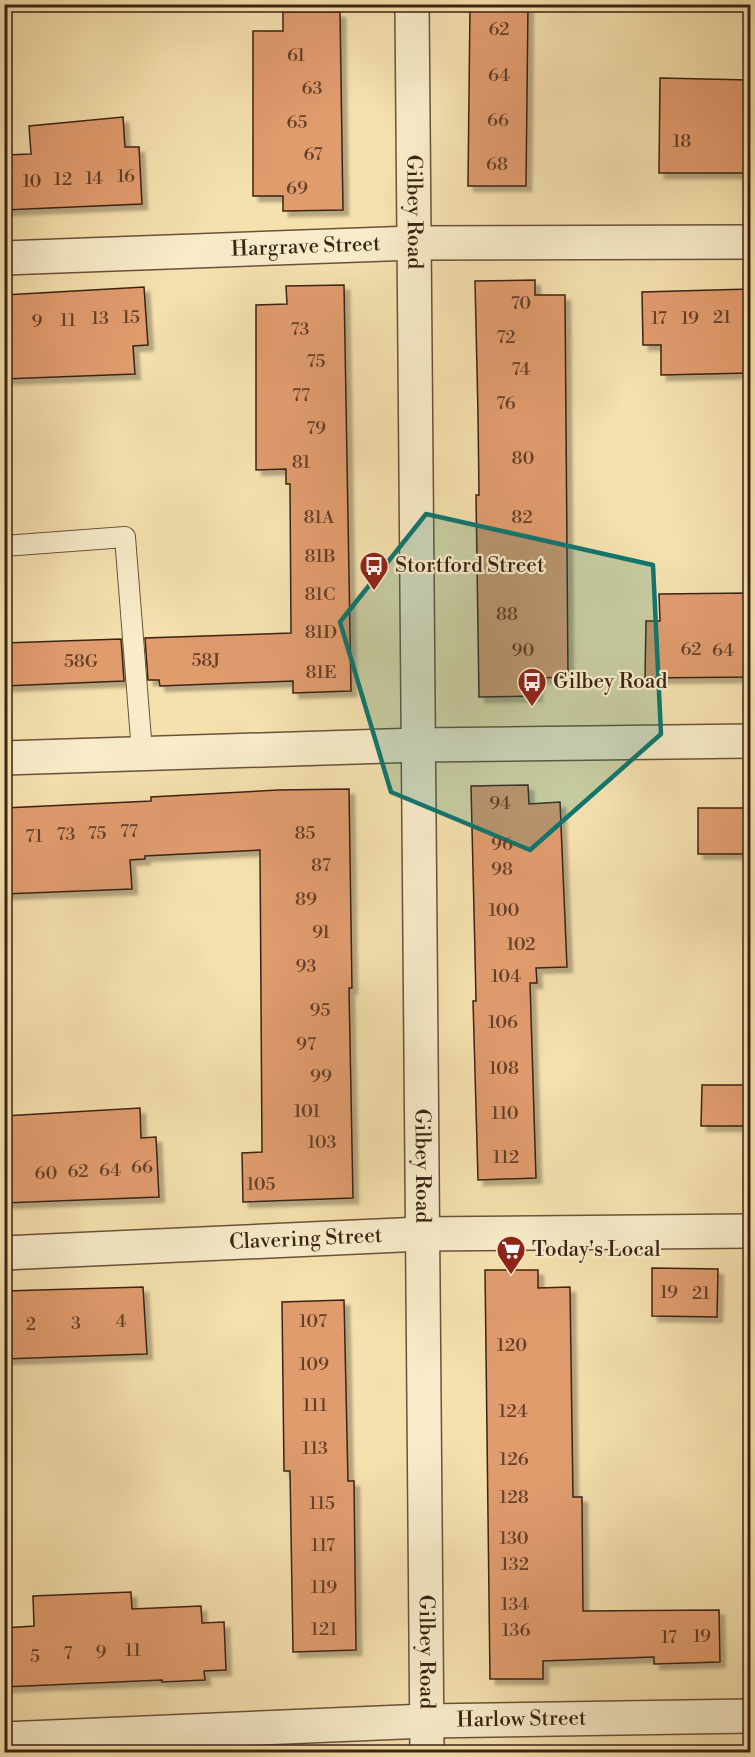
<svg xmlns="http://www.w3.org/2000/svg" width="755" height="1757" font-family="'Libre Bodoni',serif">
<style>
.building{fill:#e19c6e;stroke:#3b2214;stroke-width:1.5;filter:url(#shadow)}
.lines{fill:none;stroke-linecap:round;stroke-linejoin:round}
.lane-casing{stroke:#6a523a;stroke-width:22}
.street-casing{stroke:#6a523a;stroke-width:36}
.lane{stroke:#f8ecca;stroke-width:20}
.street{stroke:#f8ecca;stroke-width:33}
.marked{fill:#0f766e;fill-opacity:0.2;stroke:#0f766e;stroke-width:4.5;stroke-linejoin:round}
.labels{text-anchor:middle;dominant-baseline:central;stroke-width:4.5;stroke-linejoin:round;paint-order:stroke}
.number-label{font-size:18px;fill:#64402a}
.street-label{font-size:21px;fill:#3b2214;stroke:#f8ecca}
.poi-label{font-size:21px;fill:#3b2214;stroke:#f8ecca;text-anchor:start}
</style>
<defs>
<filter id="shadow"><feDropShadow dx="5.5" dy="5.5" stdDeviation="1.5" flood-color="#0004"/></filter>
</defs>
<rect width="100%" height="100%" fill="#f5e1ae"/>
<filter id="stains"><feTurbulence type="fractalNoise" baseFrequency=".00333" numOctaves="4"/><feColorMatrix values="0 0 0 0 .2 0 0 0 0 .09 0 0 0 0 .02 0 0 0 .5 -.17"/></filter>
<radialGradient id="worn" r=".72"><stop offset=".6" stop-color="#630" stop-opacity="0"/><stop offset="1" stop-color="#630" stop-opacity=".3"/></radialGradient>
<path class="building" d="M470 6H528L526 186H468Z
M283 12H340L343 210 283 211V196H253V31H283Z
M660 78 750 80V173H659Z
M123 117 125 147H139L142 204 4 210V155L31 154 29 126Z
M535 280V295H565L568 677 536 678 537 696 479 697 476 495H479L478 414 475 281Z
M344 285 351 691 293 693V681L160 686 159 680H148L145 638 291 633 290 484H286V469L256 470V305L287 304 286 286Z
M144 287 148 345 133 346 135 374 4 379V295Z
M750 289V373L661 375V345H643L642 292Z
M750 593V677L645 678 646 621H660L659 594Z
M121 639 124 681 4 686V643Z
M528 785 529 804 560 802 567 967 536 968 537 983H530L536 1178 478 1180 473 1001H476L475 954 471 786Z
M349 789 352 988H349L353 1198 243 1202 242 1153 262 1152 260 850 145 856V859L130 860 132 889 4 894V808L151 801V797L278 790Z
M698 808H750V854H698Z
M702 1085H750V1126H701Z
M140 1108 141 1138 156 1137 159 1197 4 1203V1116Z
M652 1268 718 1269 717 1317 652 1316Z
M485 1270H538V1288L570 1287 573 1497H582L583 1611 719 1610 720 1662 654 1664V1657L543 1661V1679H490Z
M143 1287 147 1354 4 1359V1291Z
M344 1300 348 1481H354L356 1650 293 1652 290 1471H284L282 1302Z
M131 1592 132 1609 201 1606 202 1623 224 1622 226 1670 204 1671 205 1680 162 1682V1680L4 1687V1628L34 1626 33 1596Z"/>
<g class="lines">
<g class="lane-casing">
<path id="lane" d="M4 546 125 537 142 752"/>
</g>
<g class="street-casing">
<g id="street">
<path id="s1" d="M412 4 427 1752"/>
<path id="s2" d="M4 258 414 243 750 242"/>
<path d="M4 758 418 745 750 741"/>
<path id="s3" d="M4 1253 422 1234 750 1231"/>
<path id="s4" d="M4 1739 426 1721 750 1716"/>
</g>
</g>
<use href="#lane" class="lane"/>
<use href="#street" class="street"/>
</g>
<path class="marked" d="M426 514 653 565 661 734 530 850 391 792 340 622Z"/>
<defs>
<g id="bus-pin" transform="scale(1.5)"><path d="M0 17L-7.5 6A9.5 9.5 0 1 1 7.5 6Z" fill="#8f2418" stroke="#f8ecca"/><path d="M-5-6H5V4H4V6H2V4H-2V6H-4V4H-5ZM-3.5-4V0h7V-4ZM-3.5 1.2v1.5H-2V1.2ZM2 1.2v1.5H3.5V1.2Z" fill="#fff"/></g>
<g id="supermarket-pin" transform="scale(1.5)"><path d="M0 17L-7.5 6A9.5 9.5 0 1 1 7.5 6Z" fill="#8f2418" stroke="#f8ecca"/><path d="M-6-5.5h2.5l.6 2H6L4.5 2H-2.5L-4.4-4H-6ZM-1.5 3.2a1.3 1.3 0 1 0 .1 0ZM3 3.2a1.3 1.3 0 1 0 .1 0Z" fill="#fff"/></g>
</defs>
<g fill-rule="evenodd">
<use href="#bus-pin" x="374" y="566"/>
<use href="#bus-pin" x="532" y="682"/>
<use href="#supermarket-pin" x="511" y="1250"/>
</g>
<g class="labels">
<g class="number-label">
<text x="499" y="29">62</text>
<text x="296" y="55">61</text>
<text x="499" y="75">64</text>
<text x="312" y="88">63</text>
<text x="498" y="120">66</text>
<text x="297" y="122">65</text>
<text x="682" y="141">18</text>
<text x="313" y="154">67</text>
<text x="497" y="164">68</text>
<text x="126" y="176">16</text>
<text x="94" y="178">14</text>
<text x="63" y="179">12</text>
<text x="32" y="181">10</text>
<text x="297" y="188">69</text>
<text x="521" y="303">70</text>
<text x="131" y="317">15</text>
<text x="722" y="317">21</text>
<text x="100" y="318">13</text>
<text x="659" y="318">17</text>
<text x="690" y="318">19</text>
<text x="68" y="320">11</text>
<text x="37" y="321">9</text>
<text x="300" y="329">73</text>
<text x="506" y="337">72</text>
<text x="316" y="361">75</text>
<text x="521" y="369">74</text>
<text x="301" y="395">77</text>
<text x="506" y="403">76</text>
<text x="316" y="428">79</text>
<text x="523" y="458">80</text>
<text x="301" y="462">81</text>
<text x="319" y="517">81A</text>
<text x="522" y="517">82</text>
<text x="320" y="556">81B</text>
<text x="320" y="594">81C</text>
<text x="507" y="614">88</text>
<text x="321" y="632">81D</text>
<text x="691" y="649">62</text>
<text x="523" y="650">90</text>
<text x="723" y="650">64</text>
<text x="206" y="660">58J</text>
<text x="81" y="661">58G</text>
<text x="321" y="672">81E</text>
<text x="500" y="803">94</text>
<text x="129" y="831">77</text>
<text x="97" y="833">75</text>
<text x="305" y="833">85</text>
<text x="66" y="834">73</text>
<text x="34" y="836">71</text>
<text x="502" y="844">96</text>
<text x="321" y="865">87</text>
<text x="502" y="869">98</text>
<text x="306" y="899">89</text>
<text x="504" y="910">100</text>
<text x="321" y="932">91</text>
<text x="521" y="944">102</text>
<text x="306" y="966">93</text>
<text x="506" y="976">104</text>
<text x="320" y="1010">95</text>
<text x="503" y="1022">106</text>
<text x="306" y="1044">97</text>
<text x="504" y="1068">108</text>
<text x="321" y="1076">99</text>
<text x="307" y="1111">101</text>
<text x="505" y="1113">110</text>
<text x="322" y="1142">103</text>
<text x="506" y="1157">112</text>
<text x="142" y="1167">66</text>
<text x="110" y="1170">64</text>
<text x="78" y="1171">62</text>
<text x="46" y="1173">60</text>
<text x="261" y="1184">105</text>
<text x="669" y="1292">19</text>
<text x="701" y="1293">21</text>
<text x="121" y="1321">4</text>
<text x="313" y="1321">107</text>
<text x="76" y="1323">3</text>
<text x="31" y="1324">2</text>
<text x="512" y="1345">120</text>
<text x="314" y="1364">109</text>
<text x="315" y="1405">111</text>
<text x="513" y="1411">124</text>
<text x="315" y="1448">113</text>
<text x="514" y="1459">126</text>
<text x="514" y="1497">128</text>
<text x="322" y="1503">115</text>
<text x="514" y="1538">130</text>
<text x="323" y="1545">117</text>
<text x="515" y="1564">132</text>
<text x="324" y="1587">119</text>
<text x="515" y="1604">134</text>
<text x="324" y="1629">121</text>
<text x="516" y="1630">136</text>
<text x="702" y="1636">19</text>
<text x="669" y="1637">17</text>
<text x="133" y="1650">11</text>
<text x="101" y="1652">9</text>
<text x="68" y="1653">7</text>
<text x="35" y="1656">5</text>
</g>
<g class="street-label">
<text stroke="none"><textPath href="#s1" startOffset="208">Gilbey Road</textPath></text>
<text stroke="none"><textPath href="#s2" startOffset="302">Hargrave Street</textPath></text>
<text stroke="none"><textPath href="#s1" startOffset="1162">Gilbey Road</textPath></text>
<text stroke="none"><textPath href="#s3" startOffset="302">Clavering Street</textPath></text>
<text stroke="none"><textPath href="#s1" startOffset="1648">Gilbey Road</textPath></text>
<text stroke="none"><textPath href="#s4" startOffset="518">Harlow Street</textPath></text>
</g>
<g class="poi-label">
<text x="395" y="566">Stortford Street</text>
<text x="553" y="682">Gilbey Road</text>
<text x="532" y="1250">Today's Local</text>
</g>
</g>
<rect width="755" height="1757" fill="none" stroke="#f5e1ae" stroke-width="24"/>
<rect x="6" y="6" width="743" height="1745" fill="none" stroke="#3b2214" stroke-width="3"/>
<rect x="12" y="12" width="731" height="1733" fill="none" stroke="#3b2214" stroke-width="1.5"/>
<rect width="100%" height="100%" filter="url(#stains)"/>
<rect width="100%" height="100%" fill="url(#worn)"/>
</svg>
